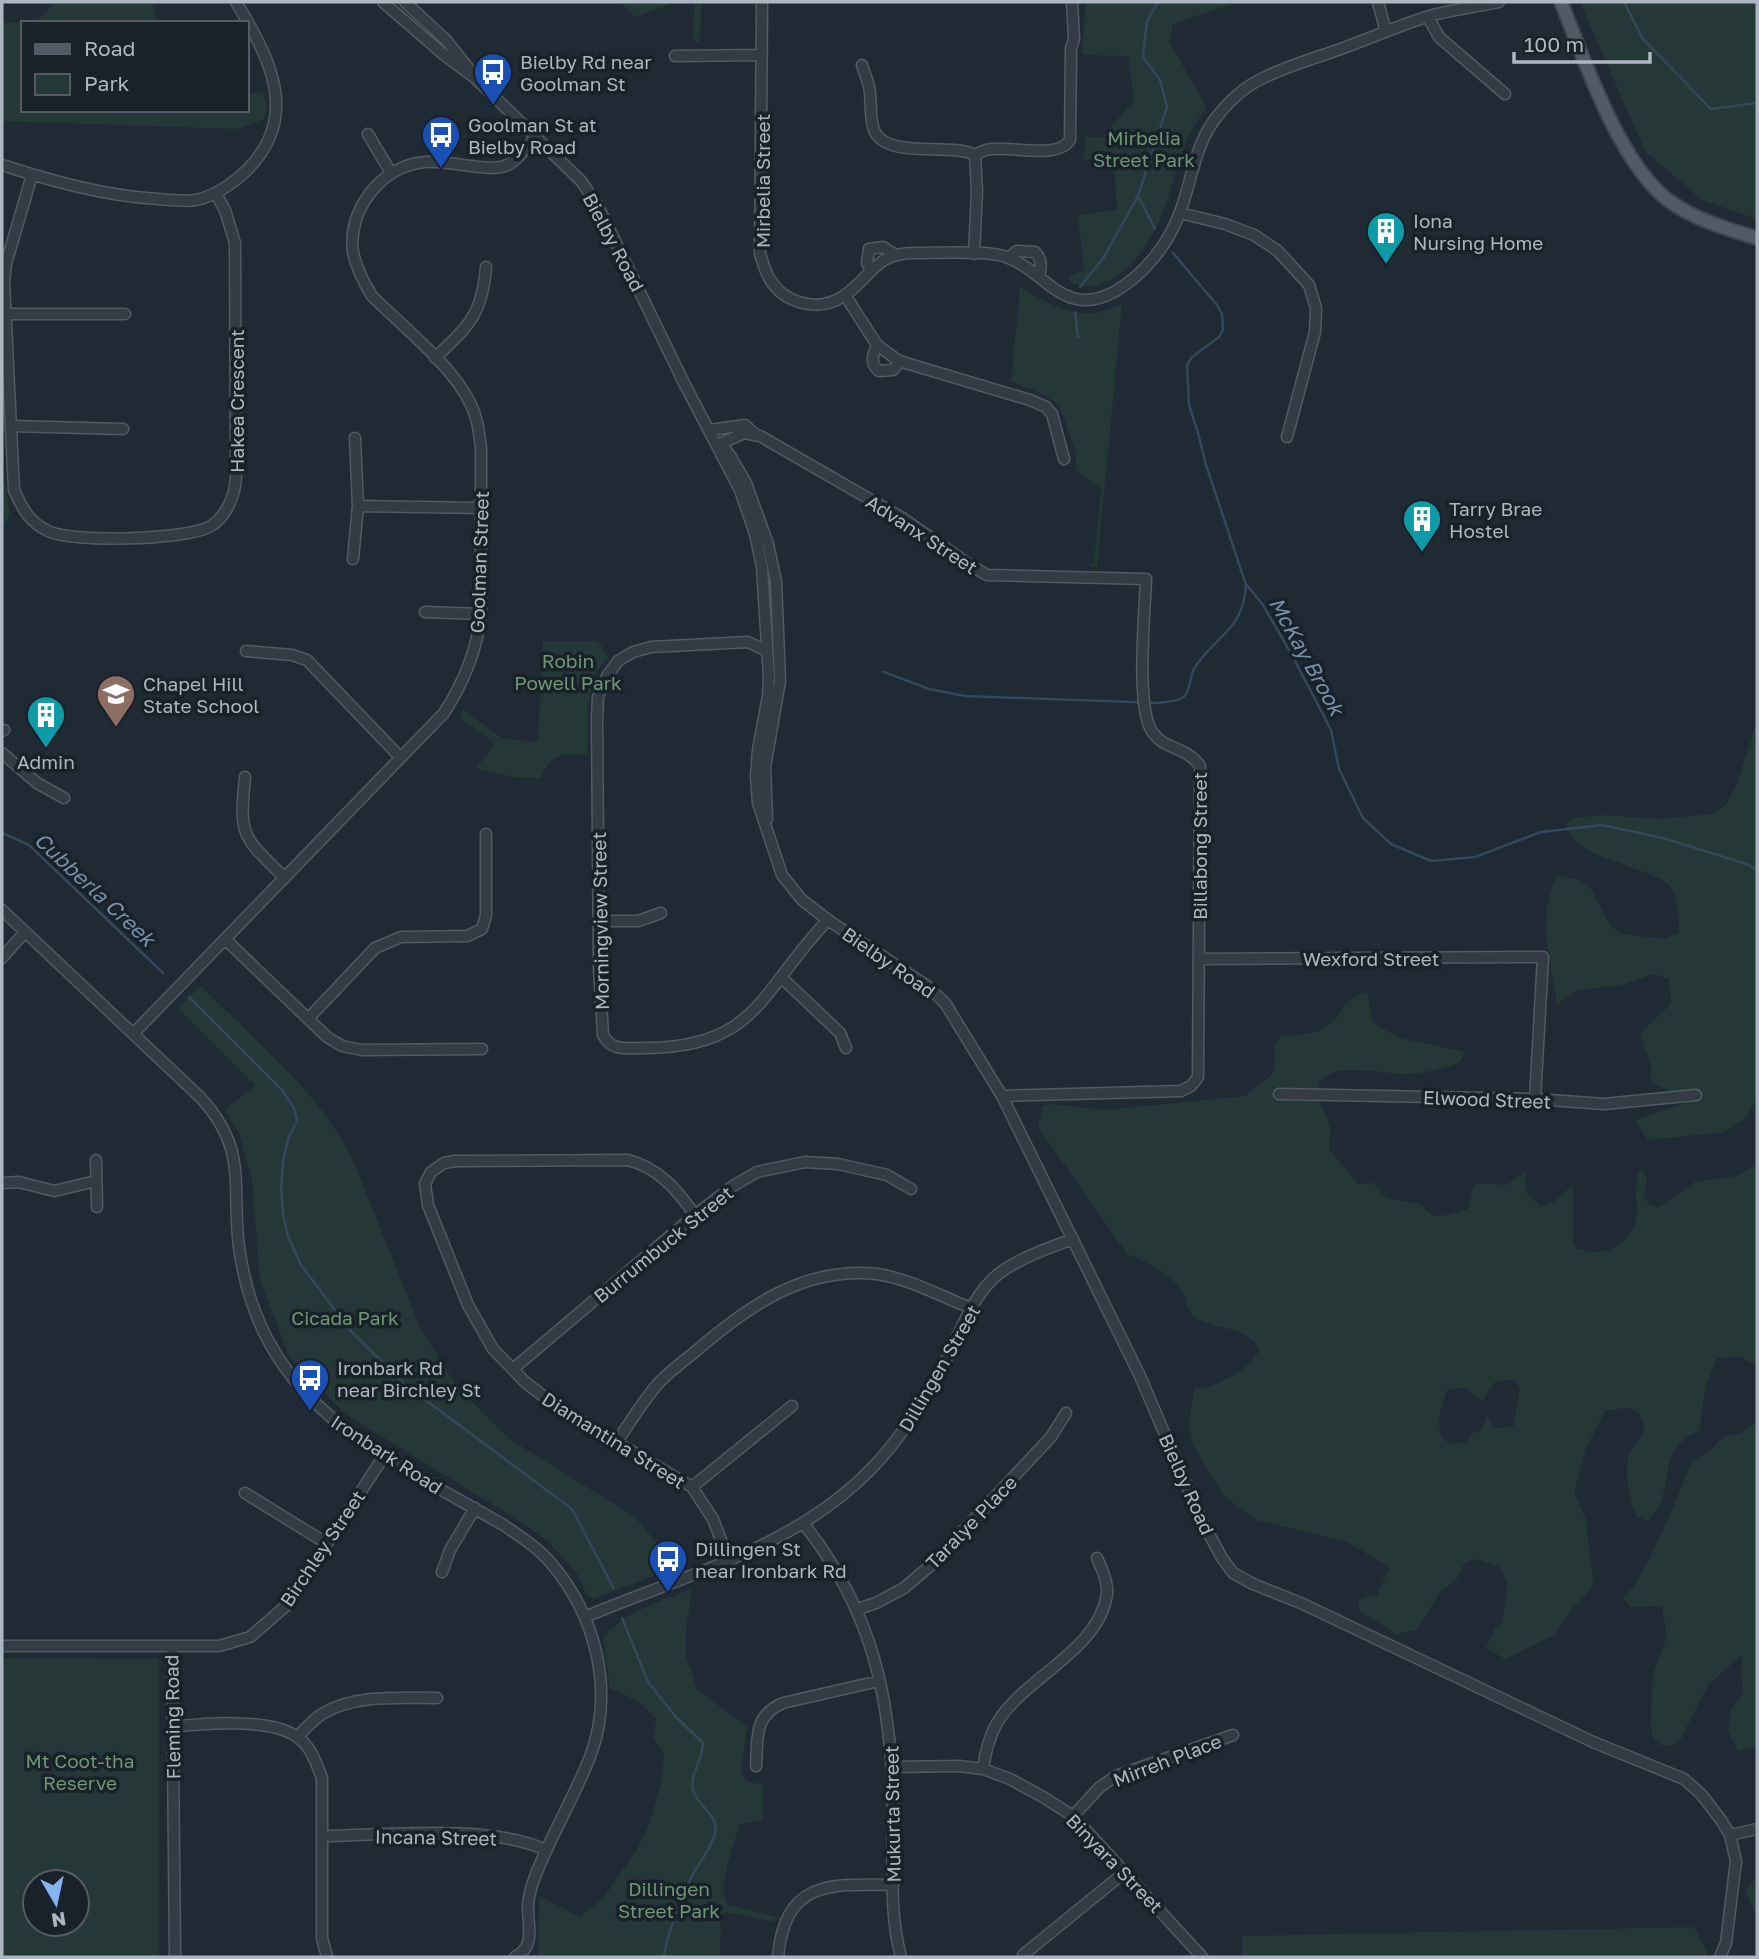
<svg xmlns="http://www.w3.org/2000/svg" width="1759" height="1959" font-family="'Golos Text',sans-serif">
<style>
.green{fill:#253837;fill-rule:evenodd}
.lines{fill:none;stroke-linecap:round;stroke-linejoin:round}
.stream{stroke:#35475a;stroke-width:2.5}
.minor-casing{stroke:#515a63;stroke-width:13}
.major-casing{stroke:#3d454e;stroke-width:16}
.minor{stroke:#333c45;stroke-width:10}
.major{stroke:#515b65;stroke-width:12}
.labels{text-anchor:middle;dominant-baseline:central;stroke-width:7;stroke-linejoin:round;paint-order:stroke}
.poi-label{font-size:19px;fill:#adb7c2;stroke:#192129;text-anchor:start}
.park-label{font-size:19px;fill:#6f9675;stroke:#192129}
.street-label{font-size:19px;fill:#adb7c2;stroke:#192129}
.water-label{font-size:21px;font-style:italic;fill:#778fa9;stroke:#192129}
</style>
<rect width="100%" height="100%" fill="#202a34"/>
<path class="green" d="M56 2H152L157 23H23V110H247V94L263 92 267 108 264 119 237 129 2 121V23L36 21Z
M620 2H676L636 17Z
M695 2H701L700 42 693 41Z
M1085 2H1238L1173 24 1169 41 1206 107C1199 119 1190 131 1185 145 1168 191 1162 240 1121 273 1106 284 1089 290 1071 283L1069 277 1084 270 1078 215 1117 210 1115 174 1102 160 1083 159 1086 137H1102L1134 101 1128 56 1082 55Z
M1580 2H1757V219L1702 200 1645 151Z
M1020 287C1042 300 1068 316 1095 313 1104 312 1114 307 1122 304L1097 567 1088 566 1094 563 1101 487 1076 471V453L1059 405 1044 395 1011 381Z
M2 461 10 514 2 530Z
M543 641H598L608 657 594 674 588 706 587 755C562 754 552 752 541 778L513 777 476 768 490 751 494 742 460 718 463 710 502 738 538 742Z
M1757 722V1097L1746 1118 1724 1132 1648 1140 1635 1120 1686 1103 1681 1097 1651 1082V1067L1640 1033 1671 1004 1669 979 1653 974 1621 985 1578 990 1557 1004C1550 959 1537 918 1557 875L1579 880 1591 889 1610 926 1622 934 1664 939 1678 933C1680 926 1679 920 1678 912 1677 902 1674 888 1665 882 1641 865 1568 856 1566 823L1573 818 1605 815 1658 819 1714 814 1726 804 1735 789Z
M200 985C252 1038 319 1091 352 1158L420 1327 457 1387 511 1440 635 1517 676 1567 593 1599 587 1595 578 1575 548 1541 510 1515 345 1414 289 1356 260 1280 252 1180 239 1133 225 1110 255 1085 178 1008Z
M1367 992 1372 1022 1399 1038 1465 1052 1460 1062C1442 1069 1426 1073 1407 1074 1387 1075 1327 1059 1319 1085 1315 1101 1326 1113 1330 1127 1331 1134 1329 1142 1329 1149L1358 1184 1373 1183 1386 1198 1420 1204 1433 1216 1449 1215 1468 1209 1473 1188 1477 1183 1506 1185 1525 1172 1526 1192 1540 1206 1553 1202 1573 1185V1244L1577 1249C1584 1250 1592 1253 1599 1252 1619 1250 1636 1232 1637 1211 1637 1194 1633 1183 1641 1168L1647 1179 1643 1196 1649 1204 1659 1208 1695 1182 1737 1176 1757 1164V1366L1741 1357 1717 1358 1705 1388 1699 1431C1662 1446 1671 1473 1661 1502 1658 1508 1652 1515 1648 1521L1637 1517C1630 1505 1624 1468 1629 1455 1633 1447 1640 1438 1645 1431 1641 1403 1627 1407 1605 1411L1585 1450 1574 1492 1586 1520 1593 1580 1591 1589 1570 1611 1554 1635 1505 1659 1486 1648 1494 1630 1502 1624 1508 1583 1499 1566 1476 1559 1465 1562 1456 1580 1439 1593 1417 1630 1396 1634 1360 1611 1358 1600 1377 1595 1390 1567 1345 1541 1256 1520 1223 1495 1193 1445 1189 1423 1194 1389C1222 1386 1244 1372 1260 1350 1247 1325 1220 1331 1198 1319 1185 1312 1189 1301 1182 1291 1168 1272 1148 1262 1127 1254L1038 1127 1043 1106 1053 1104 1105 1110 1245 1096 1270 1076 1275 1068V1044L1282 1036C1297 1035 1318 1035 1330 1024 1348 1009 1338 1003 1367 992ZM1515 1379 1520 1389 1513 1427 1493 1428 1487 1415 1481 1431 1473 1433 1466 1442 1452 1444 1442 1439C1436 1422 1441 1405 1448 1389L1466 1388 1482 1401 1495 1382Z
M1757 1422V1746L1738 1751 1728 1731 1731 1710 1743 1694 1741 1655 1708 1685 1680 1740 1671 1746 1660 1745 1653 1737 1651 1726 1652 1678 1667 1636 1662 1606 1631 1607 1623 1598C1646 1580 1679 1491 1693 1460L1709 1452 1723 1437 1741 1433Z
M692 1589 686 1630V1656L697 1689 747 1727 741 1771 746 1781 763 1785V1820L740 1824C734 1845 716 1887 728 1905L776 1917 774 1922 726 1912 721 1916 720 1957H538L539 1896 580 1917 604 1897 637 1849 647 1830 662 1782 664 1753 654 1739 656 1719 638 1701 610 1688 603 1638C625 1611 661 1601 692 1589Z
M2 1658 159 1659V1957H2ZM35 1882H77V1924H35Z
M1757 1877V1917L1745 1891Z
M1694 1927 1707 1952 1705 1957H1242V1936Z"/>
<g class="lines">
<path class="stream" d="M1624 2 1643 39 1711 109 1757 103
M1138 196 1155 229
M1173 253 1217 305 1222 314 1223 330 1219 337 1192 357 1187 365 1189 405 1198 433 1206 465 1242 573 1246 584 1263 605 1291 653 1331 730 1339 769 1363 818 1391 844 1431 861 1475 857 1541 832 1602 825 1667 839 1749 865 1757 870
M1080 287 1104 257 1138 196 1167 107 1160 80 1143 57 1147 21 1158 2
M1075 312 1078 337
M884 672 929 689 965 696 1160 703C1169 701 1181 702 1186 694 1191 686 1190 675 1195 667 1217 634 1243 631 1246 585
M2 833 29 845 163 973
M189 997 282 1090 294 1108 297 1121 288 1139 283 1162 281 1188 283 1214 288 1236 301 1265 351 1331 404 1384 572 1509 614 1589
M622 1618 648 1682 676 1717 703 1743C703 1760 689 1775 693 1790 698 1809 722 1814 714 1837 709 1852 697 1865 690 1880 681 1899 666 1937 664 1957"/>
<g class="minor-casing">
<path id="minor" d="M383 2 443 54 475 78 581 181 598 206 684 383 740 490 755 534 762 567 769 677 768 696 758 750 756 776 758 803 782 875 802 900 828 920 927 986 945 1003 1002 1096 1140 1376 1201 1519 1222 1558 1233 1573 1253 1584 1303 1604 1593 1742 1684 1779 1701 1794 1721 1820 1730 1835 1736 1861 1726 1943 1720 1957
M405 2 446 40 470 70
M762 2 760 254C763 262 765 271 769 278 784 304 818 312 842 297 872 278 874 252 916 253 937 253 989 250 1006 257 1045 270 1063 319 1114 292 1144 275 1168 245 1180 212 1192 181 1194 147 1215 119 1228 102 1244 87 1263 78 1285 67 1309 60 1332 52 1364 41 1395 27 1426 17 1450 10 1475 7 1499 2
M1378 2 1386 32
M1428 17 1439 37 1505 94
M675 56 762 55
M862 65C864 72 867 79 869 86 872 100 869 117 874 130 886 160 950 142 975 155 979 153 982 151 986 150 1008 144 1056 161 1070 140L1071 48 1074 39 1072 2
M368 134 391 173
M2 165C52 181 105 196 158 199 170 200 184 202 196 200 215 196 232 184 246 171 302 116 269 57 236 2
M32 175 6 264 4 282 14 490C22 508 29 522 48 531 72 543 184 540 209 527 226 518 235 496 236 477L235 243 225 210 216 194
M1180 213 1225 224 1254 235 1278 251 1309 285 1316 308 1315 332 1287 437
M974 254 977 191 975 155
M1008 258 1017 251 1035 252C1043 260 1041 267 1039 277
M871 270 867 263 869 249 883 247 894 254
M845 295 877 345 899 361 1030 400 1046 407 1052 414 1064 459
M5 314H125
M877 345C873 355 869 363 879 371L893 370 900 361
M435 358C468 326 482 316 486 267
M11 426 123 429
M710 430 745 425 755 434
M720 444 744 433 760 436 904 519 973 567 987 575 1146 579C1145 611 1135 710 1153 733 1165 750 1186 746 1200 766L1198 1077 1191 1086 1181 1091 1002 1096
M722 445 731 457 746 483 768 544 776 581 780 681 765 767 767 819
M358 506 481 508
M353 559 358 506 355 438
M425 612 481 614
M246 651 292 655 307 660 400 757
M767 651 748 642 651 647 633 652 618 661 607 676 598 697 597 719 599 968 603 1035C612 1052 628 1048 645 1048 758 1048 761 989 828 920
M2 731 4 730
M2 753 37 783 64 798
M245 777C239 837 242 836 285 878
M2 910 201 1098C249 1151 231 1185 239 1247 261 1408 382 1454 505 1526 521 1537 538 1548 551 1563 596 1616 615 1691 590 1757 574 1797 552 1834 536 1874 532 1884 529 1894 528 1904 527 1918 534 1941 523 1951 521 1954 517 1955 515 1957
M598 921H638L661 913
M226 940 327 1037 342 1046 362 1050 482 1049
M2 958 25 932
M1199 959 1543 957 1535 1099
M782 978 840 1033 846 1048
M308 1019 375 948 401 937 467 936 482 929 486 915V834
M133 1034 444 713C464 682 477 651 481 614V448C479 433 478 419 471 405 454 367 402 326 372 296 364 283 356 268 353 252 347 210 382 165 425 162 446 160 487 172 505 166 517 162 527 146 536 137
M1279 1094 1535 1099 1604 1104 1696 1095
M96 1160 97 1207
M2 1183 19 1182 54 1191 96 1181
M695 1215C677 1190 659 1168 628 1160L455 1161 444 1163 431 1172 425 1184 428 1205 468 1305 493 1349 525 1382 556 1406 692 1487 713 1519 729 1561
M513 1369 695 1215 733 1186 757 1172 805 1162 838 1164 887 1175 911 1189
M616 1443C629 1424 641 1404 656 1386 667 1373 683 1362 696 1351 748 1306 805 1266 877 1274 911 1279 942 1297 973 1309
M692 1487 792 1406
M245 1493 326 1543
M803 1523C875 1613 893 1706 893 1818 893 1864 889 1913 901 1957
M442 1572 450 1550 475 1508
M858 1609 876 1603 904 1588 931 1565 1051 1437 1066 1413
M585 1617C684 1575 793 1549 870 1470 900 1440 923 1403 943 1366 959 1336 972 1293 1001 1272 1022 1257 1049 1248 1073 1239
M2 1646H219L250 1637 287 1605 384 1456
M172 1646 175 1957
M173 1727C205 1723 271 1718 297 1737 311 1746 316 1763 322 1778V1938L327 1957
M297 1737C305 1729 313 1720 322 1714 354 1694 401 1698 437 1698
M756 1766C758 1738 753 1716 783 1703L879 1681
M893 1767 959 1766 983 1769 1010 1779 1043 1797 1073 1816 1202 1957
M983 1769C985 1754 989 1737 997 1723 1023 1678 1099 1651 1107 1594 1108 1582 1102 1569 1097 1558
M1073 1816 1100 1787 1116 1776 1233 1735
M1730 1835 1757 1829
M323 1836C385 1835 491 1824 546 1850
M1023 1955 1125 1872
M778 1957C785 1880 830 1884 893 1885"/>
</g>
<g class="major-casing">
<path id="major" d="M1561 2C1584 59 1619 163 1668 200 1693 219 1727 229 1757 238"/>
</g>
<use href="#minor" class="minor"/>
<use href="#major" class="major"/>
</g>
<defs>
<g id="bus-pin" transform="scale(2.0125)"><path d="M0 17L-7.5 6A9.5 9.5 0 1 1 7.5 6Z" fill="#1a4fb4" stroke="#192129"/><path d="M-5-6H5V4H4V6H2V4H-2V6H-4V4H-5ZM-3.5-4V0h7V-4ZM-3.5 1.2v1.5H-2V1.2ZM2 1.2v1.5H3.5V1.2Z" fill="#fff"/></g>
<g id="building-pin" transform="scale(2.0125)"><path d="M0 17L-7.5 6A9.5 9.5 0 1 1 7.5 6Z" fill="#0f9aa8" stroke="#192129"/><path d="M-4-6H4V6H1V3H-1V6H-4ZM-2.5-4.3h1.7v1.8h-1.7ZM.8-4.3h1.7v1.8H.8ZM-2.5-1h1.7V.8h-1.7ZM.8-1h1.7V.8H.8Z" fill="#fff"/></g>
<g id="school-pin" transform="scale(2.0125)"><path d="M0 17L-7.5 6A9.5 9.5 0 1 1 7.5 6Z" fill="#8d6e63" stroke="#192129"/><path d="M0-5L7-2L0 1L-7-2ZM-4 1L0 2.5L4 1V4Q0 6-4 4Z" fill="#fff"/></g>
</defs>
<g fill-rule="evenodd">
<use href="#bus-pin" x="493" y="72"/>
<use href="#bus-pin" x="441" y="135"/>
<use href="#building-pin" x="1386" y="231"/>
<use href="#building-pin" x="1422" y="519"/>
<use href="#school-pin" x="116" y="694"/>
<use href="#building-pin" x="46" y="715"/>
<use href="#bus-pin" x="310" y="1378"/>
<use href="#bus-pin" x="668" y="1559"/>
</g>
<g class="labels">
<g class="poi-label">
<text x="520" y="61">Bielby Rd near<tspan x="520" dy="22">Goolman St</tspan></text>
<text x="468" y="124">Goolman St at<tspan x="468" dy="22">Bielby Road</tspan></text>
<text x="1413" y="220">Iona<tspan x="1413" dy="22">Nursing Home</tspan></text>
<text x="1449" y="508">Tarry Brae<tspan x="1449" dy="22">Hostel</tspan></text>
<text x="143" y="683">Chapel Hill<tspan x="143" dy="22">State School</tspan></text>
<text x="46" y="761" text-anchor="middle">Admin</text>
<text x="337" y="1367">Ironbark Rd<tspan x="337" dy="22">near Birchley St</tspan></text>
<text x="695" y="1548">Dillingen St<tspan x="695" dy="22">near Ironbark Rd</tspan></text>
</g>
<g class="park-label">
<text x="1144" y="137">Mirbelia<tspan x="1144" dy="22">Street Park</tspan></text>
<text x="568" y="660">Robin<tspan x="568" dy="22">Powell Park</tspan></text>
<text x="345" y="1317">Cicada Park</text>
<text x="80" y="1760">Mt Coot-tha<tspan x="80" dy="22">Reserve</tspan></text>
<text x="669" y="1888">Dillingen<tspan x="669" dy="22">Street Park</tspan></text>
</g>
<g class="street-label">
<text transform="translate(762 181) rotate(-90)">Mirbelia Street</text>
<text transform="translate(614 242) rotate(62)">Bielby Road</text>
<text transform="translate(236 401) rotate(-90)">Hakea Crescent</text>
<text transform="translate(922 534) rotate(33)">Advanx Street</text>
<text transform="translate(479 562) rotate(-88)">Goolman Street</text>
<text transform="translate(1199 846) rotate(-90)">Billabong Street</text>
<text transform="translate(600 921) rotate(-91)">Morningview Street</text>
<text x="1371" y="958">Wexford Street</text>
<text transform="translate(889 962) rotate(35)">Bielby Road</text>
<text transform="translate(1487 1099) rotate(2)">Elwood Street</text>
<text transform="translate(663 1244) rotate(-39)">Burrumbuck Street</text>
<text transform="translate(939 1368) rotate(-60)">Dillingen Street</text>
<text transform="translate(614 1440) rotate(32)">Diamantina Street</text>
<text transform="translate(387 1454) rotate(33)">Ironbark Road</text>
<text transform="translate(1187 1484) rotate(66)">Bielby Road</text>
<text transform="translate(971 1522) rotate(-46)">Taralye Place</text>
<text transform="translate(322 1548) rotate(-56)">Birchley Street</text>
<text transform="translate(172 1717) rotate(-91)">Fleming Road</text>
<text transform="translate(1167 1760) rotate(-21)">Mirreh Place</text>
<text transform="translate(892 1814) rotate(-91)">Mukurta Street</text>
<text transform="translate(436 1837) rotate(1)">Incana Street</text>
<text transform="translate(1115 1863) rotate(46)">Binyara Street</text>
</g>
<g class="water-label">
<text transform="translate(1307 656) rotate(61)">McKay Brook</text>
<text transform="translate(95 889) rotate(43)">Cubberla Creek</text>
</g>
</g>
<rect width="1759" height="1959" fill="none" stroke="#adb7c2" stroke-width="7"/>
<rect x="21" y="21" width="228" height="91" fill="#192129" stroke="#545d66" stroke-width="2"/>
<rect x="35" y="44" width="35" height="10" fill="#515b65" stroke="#545d66" stroke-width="2"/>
<text x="84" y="56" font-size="21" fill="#adb7c2">Road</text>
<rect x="35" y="74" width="35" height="21" fill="#253837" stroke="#545d66" stroke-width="2"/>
<text x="84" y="91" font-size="21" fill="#adb7c2">Park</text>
<g transform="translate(56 1903) rotate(171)"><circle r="33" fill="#192129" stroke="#545d66" stroke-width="2"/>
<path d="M0-5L12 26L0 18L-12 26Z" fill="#84b5f0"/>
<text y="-10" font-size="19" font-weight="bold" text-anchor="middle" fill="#adb7c2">N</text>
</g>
<path d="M1514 52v10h136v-10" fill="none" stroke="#adb7c2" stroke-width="3.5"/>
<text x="1524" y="52" font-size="21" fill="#adb7c2" stroke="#192129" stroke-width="5" paint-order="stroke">100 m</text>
</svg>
